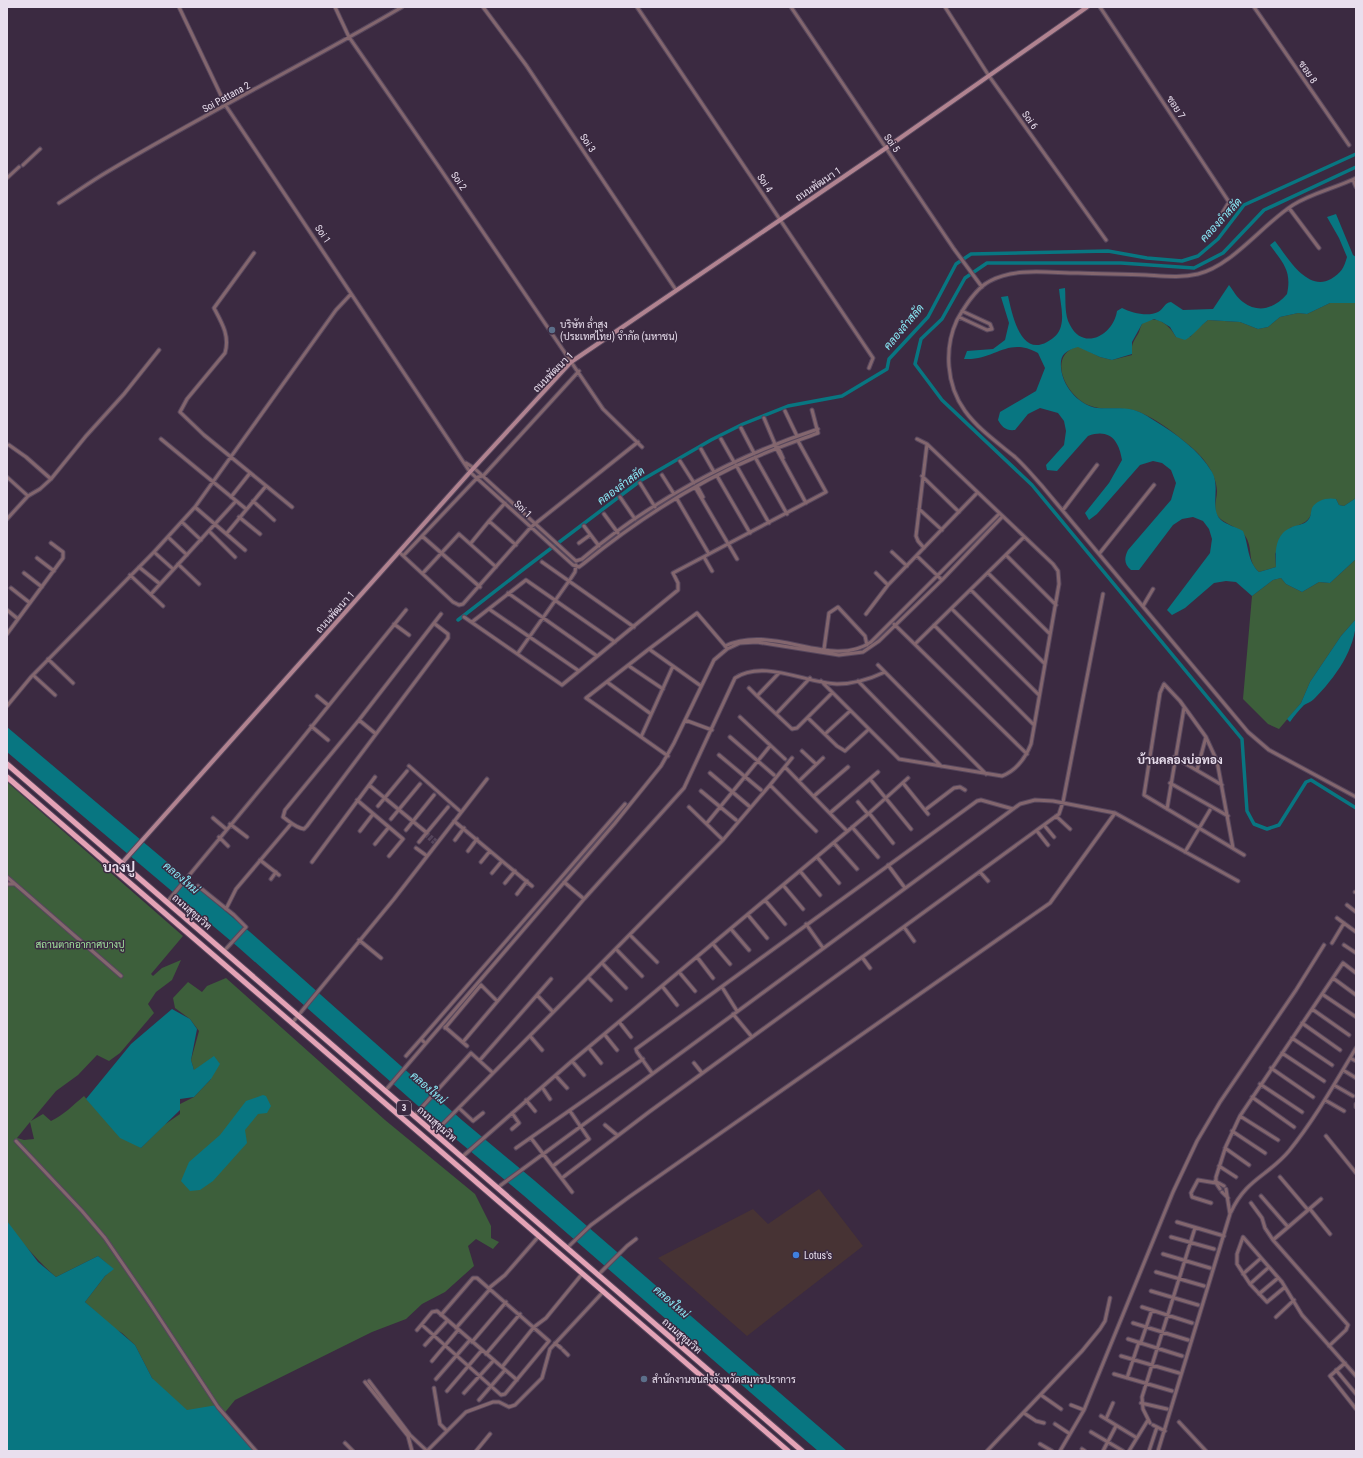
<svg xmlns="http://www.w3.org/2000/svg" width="1363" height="1458" font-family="'Roboto Condensed',Sarabun,sans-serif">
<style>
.commercial{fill:#473334}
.green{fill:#3d5f3b;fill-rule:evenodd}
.water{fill:#087681}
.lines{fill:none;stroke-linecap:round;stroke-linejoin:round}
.canal{stroke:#087681;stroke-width:3.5}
.minor-tunnel{stroke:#55455b;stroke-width:3;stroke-dasharray:3 1.5;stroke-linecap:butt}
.minor-casing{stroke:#57475d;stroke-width:5}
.secondary-casing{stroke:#57475d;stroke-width:6}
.trunk-casing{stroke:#57475d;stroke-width:7}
.minor{stroke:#83666e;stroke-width:3}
.secondary{stroke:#b18390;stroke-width:4}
.trunk{stroke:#e4a3b6;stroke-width:5}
.service-dot{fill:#5c6f8a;stroke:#3b2a41;stroke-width:1.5}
.shop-dot{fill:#3f7fe0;stroke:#3b2a41;stroke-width:1.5}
.labels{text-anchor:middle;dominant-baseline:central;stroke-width:3;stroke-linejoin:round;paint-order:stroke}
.shield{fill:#3b2a41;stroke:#b5a9ba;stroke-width:1}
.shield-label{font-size:9px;font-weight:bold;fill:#e9dfee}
.street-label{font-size:10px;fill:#e9dfee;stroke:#3b2a41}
.poi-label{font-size:10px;fill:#e9dfee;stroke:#3b2a41;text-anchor:start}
.park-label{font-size:10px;fill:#a0e29c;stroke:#3b2a41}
.water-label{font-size:11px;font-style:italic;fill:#8aebf8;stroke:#3b2a41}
.quarter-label{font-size:12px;font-weight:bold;fill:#e9dfee;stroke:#3b2a41}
.district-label{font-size:14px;font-weight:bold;fill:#e9dfee;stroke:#3b2a41}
</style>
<rect width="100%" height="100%" fill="#3b2a41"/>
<path class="commercial" d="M819 1189 863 1246 747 1336 658 1258 753 1209 768 1224Z"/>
<path class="green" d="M1348 302 1356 303V498L1344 506 1339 505 1336 499 1312 509C1311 522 1302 524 1290 528L1275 554 1276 567 1259 572C1247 561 1253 552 1247 539 1241 526 1225 526 1217 515 1213 507 1217 499 1217 491 1216 471 1200 453 1185 442 1171 430 1151 415 1133 410 1118 407 1102 411 1088 405 1066 395 1046 356 1078 346L1100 357 1112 360 1132 355C1131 345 1133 342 1138 334 1140 331 1140 326 1143 323 1157 313 1170 326 1176 337H1190L1197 329 1208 320 1240 322 1258 329 1268 327 1280 317 1298 313 1307 314 1330 303Z
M1356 559V619L1341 636 1310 682 1301 703 1279 729 1268 724 1243 699 1252 596 1273 580 1281 578 1286 584 1302 592 1319 582 1330 583Z
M7 782 183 936 151 974 153 976 162 968 181 960 172 980 156 992 148 1004 154 1013 120 1053 109 1061 97 1055 78 1075 56 1091 31 1121 43 1114 51 1121C64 1115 73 1105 84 1096 101 1117 120 1132 141 1148L164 1125 180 1114V1104L194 1097 211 1079 194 1070 191 1060 199 1031 190 1019 175 1008 173 998 188 982 202 992 207 986 226 978 385 1120 475 1194 491 1226V1238L499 1242 493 1249 476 1239 468 1246 474 1266 445 1292 422 1304 406 1319 372 1332 235 1400 209 1432 166 1398 152 1378 135 1345 122 1333 113 1328 85 1302 105 1276 113 1269 98 1256 56 1277C38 1262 24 1243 7 1226ZM30 1122 34 1139 24 1140 17 1138Z"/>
<path class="water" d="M1336 214 1353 255 1356 257V303H1330L1307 314 1298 313 1280 317 1268 327 1258 329 1240 322 1208 320C1200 326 1193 336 1185 340L1176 337 1170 327 1162 322 1154 319 1142 324 1132 342V354L1112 360 1100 357 1078 347C1071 349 1062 352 1061 361 1059 382 1076 404 1097 408 1109 409 1122 407 1134 410 1141 412 1149 417 1155 421 1176 434 1199 450 1212 472 1221 488 1209 509 1221 520 1227 525 1236 527 1243 531 1249 545 1247 561 1259 572L1276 567C1275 551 1275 534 1292 527 1297 525 1302 525 1306 522 1312 517 1310 514 1312 508 1316 500 1328 497 1336 499L1339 505 1344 506 1356 498V559L1330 583 1319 582 1302 592 1286 584 1281 578 1273 580 1252 596 1236 582 1226 581 1214 583 1185 608 1172 615 1167 610 1210 553 1212 539 1209 529 1203 521 1193 517 1182 519 1173 525 1139 570H1131C1124 564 1124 558 1128 550L1171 500 1176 483 1171 470 1162 463 1153 461 1140 465 1097 514 1089 520 1085 513 1109 483 1122 460C1119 441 1110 428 1088 436L1057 471 1047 470 1046 465 1064 445 1066 431 1064 421 1058 413 1040 408 1028 414 1015 430C1006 431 1002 427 998 420L1000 412 1036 391 1045 368 1038 353C1007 336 995 361 964 359L967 351 993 349 1005 340 1009 323 1001 297 1008 296C1012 313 1020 357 1047 342 1054 338 1059 334 1061 326 1064 315 1060 301 1059 289L1065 288C1066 299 1064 315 1070 325 1083 351 1113 336 1117 311L1122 308C1132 313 1148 317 1158 312 1164 309 1164 303 1171 302L1183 310 1213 309 1229 285C1233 290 1237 298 1243 302 1259 314 1275 308 1287 294 1292 271 1283 263 1270 245L1275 241C1288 258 1307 292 1331 279 1341 273 1344 268 1347 257L1339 238 1327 217Z
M1356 619C1356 649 1335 678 1314 699 1311 702 1307 703 1304 705 1299 710 1294 716 1290 722L1287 719 1301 703 1310 682 1341 636Z
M7 727 250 932 463 1121 535 1181 847 1451H818L523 1195 451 1135 238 947 7 752Z
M172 1009 190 1019 197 1029 191 1060 194 1070 214 1056 220 1064 211 1079 194 1097 180 1099V1110L141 1148 120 1138 86 1099 131 1044Z
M263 1095 266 1096 271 1106 267 1113 258 1114 245 1130 247 1143 213 1181 200 1190 190 1191 181 1181 189 1162 220 1135 246 1101Z
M7 1221 38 1262 56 1277 98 1256 114 1269 105 1276 85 1302 135 1345 152 1378 187 1410 217 1405 257 1451H7Z"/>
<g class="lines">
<path class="canal" d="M1356 167 1264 210 1223 253 1194 268 1121 263H987L965 278 942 319 921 339 915 364 942 400 1032 485 1242 739 1247 811 1254 824 1267 829 1279 825 1306 782 1311 780 1356 808
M458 620 525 568 640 481 711 440 743 424 788 406 842 396 887 369 889 359 928 317 956 264 971 254 1108 251 1147 258 1182 261 1198 256 1218 239 1244 205 1356 154"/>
<path class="minor-tunnel" d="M427 833 438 842
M425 835 436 845"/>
<g class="minor-casing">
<path id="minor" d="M179 7 226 106 470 472 573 565 579 567 583 564C635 522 694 483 756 457 776 448 797 441 818 433L812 410
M335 7 349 37 441 170 603 409 642 447
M483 7 526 65 676 290
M637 7 873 358 869 368
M791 7 954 249 982 287
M945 7 989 76 1106 240
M1100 7 1229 202 1221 215
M1254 7 1349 145
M23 165 40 149
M7 178 19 167
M1356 178C1336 188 1312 193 1293 205 1263 224 1232 266 1198 274 1181 278 1164 276 1146 275 1123 274 1101 274 1078 273 1050 273 1016 267 990 281 976 288 965 306 957 320 944 348 946 385 965 411 978 429 998 443 1015 457 1025 466 1033 476 1042 486L1248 732 1269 750 1356 797
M1353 180 1356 187
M59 203C75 193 90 182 107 172 204 114 305 64 402 7
M1289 208 1319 248
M254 253 214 308C222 323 230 336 225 353L187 399 180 412 204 435 292 507
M959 317 987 330 992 329 990 324 962 311
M785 411 797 436
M764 418 775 444
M741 428 754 453
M161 439 246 509
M721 439 734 462
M917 439 927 444
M774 444 806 503
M9 445 26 457 51 479
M778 447 783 458
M701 449 714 472
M755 457 787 514
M680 461 694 483
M466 463 474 468 576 561
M736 465 769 523
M662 475 674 494
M717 476 750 533
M922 476 959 512
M7 477 28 496
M640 483 655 507
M697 486 703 497
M695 487 737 559
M231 497 250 473
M620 497 635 519
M677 499 709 554
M253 501 274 520
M195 507 245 550
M919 509 942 530
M1063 510 1097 465
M604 514 618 533
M239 517 260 534
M7 519 28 496 40 489 51 479 86 436 124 394 159 350
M489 521 505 503
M182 522 201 540
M584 526 599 546
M209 531 235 557
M227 533 266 486
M422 536 480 587
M168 537 187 555
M471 543 489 521 516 545
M579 543 590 535
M154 552 173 569
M399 552 453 602 459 605 463 604 531 527 638 442
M892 552 907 566
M1099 554 1154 485
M404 555 478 477 483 476 579 371
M1006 555 1056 605
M917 556 942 580
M704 557 712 571
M37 558 54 571
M576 561 582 559C650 501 733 457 818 429
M542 562 634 627
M178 564 199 584
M139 567 160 584
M24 573 42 587
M423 573 459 534 496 567
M876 573 888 585
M988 573 1050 634
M130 575 163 606
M11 588 30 603
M971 590 1045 664
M508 593 597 656
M151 594 236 501
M1143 606 1153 589
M489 609 579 671
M952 609 1039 695
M7 610 18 619
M866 614 888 585 977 493
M464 617 562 685 678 590V583L673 573 826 492 798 441
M472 622 526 580 615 642
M394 624 409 635
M435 624 448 634V638L307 826 304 829C296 828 290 822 283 817L285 810 359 720 441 614
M894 624 1027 754
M934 625 1034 725
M7 634 63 558V552L51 543
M915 644 1024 537
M725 646C773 623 831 670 871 642L999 514
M649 649 697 613 726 647
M824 649 829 613 838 607 865 636 867 645
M518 653 569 581 575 572 576 565
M48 659 73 683
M878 665 986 774
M629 666 663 689
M779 673 757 696 792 729 797 728 832 693
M33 675 55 695
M821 681 899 759 1002 776C1017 770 1025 759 1031 744L1059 584 1058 571 1053 564 927 444 916 536 918 541 924 548
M858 681 941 766
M607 682 651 714
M749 688 757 696
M317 696 328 705
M7 706 31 677 154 552 195 507 336 310 351 294
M776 714 810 678
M740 717 785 759
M808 718 837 746 845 751 869 729
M359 720 376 734
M685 720 712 730
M311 726 328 740
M825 734 850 711
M641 737 673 666
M730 737 774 775
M802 751 816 764
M719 755 761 790
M668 756 586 698 649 649 701 686
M1174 757 1222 785
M409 766 461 812
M785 767 847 831
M1197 770 1206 737
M710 773 749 806
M870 779 911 829
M799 781 823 758
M903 783 928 814
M1170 783 1228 816
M369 785 427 833
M770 785 792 758
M701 791 736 820
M814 796 848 767
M357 800 403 839 389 856
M858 802 868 814
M378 806 407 771
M689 807 723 840
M1167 809 1184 708
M925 810 954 788 960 787 965 790
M830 813 878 772
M869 813 893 843
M1056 816 1070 829
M213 818 226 829
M391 819 420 784
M454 821 532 886
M707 823 770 746
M230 824 247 837
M1044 825 1054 837
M852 827 878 857
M406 830 434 795
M360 831 373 814
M1037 831 1048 845
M219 837 228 846
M455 840 464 828
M419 842 448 807
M834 843 857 869
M375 844 389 827
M416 848 427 856
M1233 848 1217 761 1206 737 1180 701 1164 684 1160 693 1144 795 1244 855
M468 851 477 839
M1185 852 1210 810
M817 857 839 883
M260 860 279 875
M312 862 375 777
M481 862 490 851
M888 865 905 888
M800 871 820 895
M980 872 988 881
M492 873 502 861
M7 877 121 976
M271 879 276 872
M564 882 584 899
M505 883 515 871
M7 884H15
M783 885 803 909
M198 886 234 915 246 927 224 951
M1355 892H1356
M517 894 527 881
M765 900 785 924
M167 902 292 751 406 610
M1347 905 1356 912
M226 909 236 889 291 824
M748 915 767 938
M1337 918 1356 932
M806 924 823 948
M904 927 914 941
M731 929 749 950
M630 935 657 962
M359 940 381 958
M1332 943 1344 923
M713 944 730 964
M1344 945 1356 953
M616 949 642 976
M697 957 713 978
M862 957 870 968
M602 963 626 988
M679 972 695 991
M588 977 611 1000
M1333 978 1356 995
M481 985 497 1001
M662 986 677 1005
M722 987 737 1011
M1322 994 1356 1017
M537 995 553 1012
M1312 1009 1349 1035
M733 1014 752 1037
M292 1023 394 899 487 779
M620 1023 631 1037
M1302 1023 1340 1050
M445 1027 467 1046
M445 1028 481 985
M605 1035 617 1050
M530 1036 542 1050
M1292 1038 1332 1065
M463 1042 584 899 684 788 735 678C763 659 806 683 837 684 854 684 870 679 885 672
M425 1043 421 1039 625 804
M589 1048 601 1063
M1282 1053 1324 1081
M406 1056 421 1039
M1350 1058 1356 1061
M480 1060 551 979
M572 1061 584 1075
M694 1063 702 1073
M1271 1068 1313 1097
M1343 1070 1356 1078
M652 1073 637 1052 636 1049 977 801 981 800 1013 809
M556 1076 567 1088
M1260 1084 1302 1112
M1334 1085 1353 1096
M542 1087 550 1099
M385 1091 615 823 661 766 674 743 714 660 727 649 740 643 757 642 839 655 863 652 879 641 942 580 1002 517
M1252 1097 1294 1127
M526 1100 535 1111
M1325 1100 1344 1111
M1356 1104V1107
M459 1108 473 1121 483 1113
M512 1113 519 1123 512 1129
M414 1116 471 1053 493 1073
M1240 1116 1278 1140
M605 1125 617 1135
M1232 1131 1265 1153
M434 1133 723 840 770 785 816 831
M1326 1136 1356 1173
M531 1138 572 1192
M16 1141 82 1211 105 1238 149 1302 218 1407 256 1451
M516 1148 643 1059
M1225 1148 1249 1165
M462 1157 572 1061 868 814 908 778
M553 1166 589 1139 570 1111
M1219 1166 1236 1177
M1280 1177 1308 1210
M562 1178 649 1112 1059 814 1063 802 1103 594
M1215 1181 1224 1186
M497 1188 1020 804 1035 800 1053 801 1115 813 1238 881
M1220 1189 1216 1183V1177L1226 1146 1240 1116 1343 963 1356 973
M1222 1192 1228 1198
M1261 1196 1288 1227
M1321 1199 1273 1240 1348 1325 1346 1330 1329 1346
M1211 1203 1192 1197 1191 1193 1198 1180 1216 1183
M1251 1203 1262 1218 1265 1228 1273 1240
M1310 1209 1330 1234
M1231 1212C1246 1179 1268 1176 1289 1151 1315 1119 1335 1083 1356 1048
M1177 1222 1224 1236
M1171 1237 1214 1249
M567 1248 591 1225 629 1197 1050 903 1115 813
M1163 1254 1210 1268
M1156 1272 1204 1286
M1243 1274 1261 1258
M598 1275 627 1246 636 1239
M1250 1284 1269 1267
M1285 1287 1267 1302 1250 1284 1237 1264V1254L1243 1237 1282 1282 1302 1315 1356 1376
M489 1288 505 1275 539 1236
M1151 1291 1198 1305
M1259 1294 1278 1278
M1142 1307 1192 1323
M1276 1317 1294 1300
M1133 1323 1188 1340
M422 1325 501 1395 505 1394 549 1341 477 1278H473L441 1315
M534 1327 546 1318 582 1274
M456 1328 490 1289
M417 1330 432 1312 437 1311 517 1380
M1128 1339 1182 1356
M472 1342 506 1302
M1141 1342 1152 1310
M555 1343 561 1348
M425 1345 447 1321
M563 1350 568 1355
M486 1354 520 1314
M1121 1356 1179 1373
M432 1361 458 1330
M1345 1363 1330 1376 1356 1409
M502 1367 534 1327
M1336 1370 1356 1394
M1114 1374 1172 1391
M1127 1378 1139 1342
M436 1379 470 1340
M369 1381 410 1435 427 1451
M365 1382 408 1436 412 1451
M434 1388 440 1424 447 1431
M447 1391 482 1350
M464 1393 494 1360
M1041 1395 1061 1409
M479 1400 505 1370
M1141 1403 1167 1409
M1071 1405 1084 1410
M1024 1413 1036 1421 1044 1423
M1101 1416 1137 1438
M1106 1419 1113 1403
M1179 1422 1206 1451
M1150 1423 1143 1409 1142 1397 1195 1228
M1055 1424 1070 1434
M1153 1425 1165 1431
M1091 1432 1123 1451
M345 1443 353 1451
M1040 1444 1052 1451
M1082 1449 1085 1451
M427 1451 466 1412 493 1402H499L509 1407 515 1405 542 1378 550 1349 603 1292
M476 1451 490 1434
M987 1451 1082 1351 1100 1329 1105 1321 1110 1298
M1060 1451 1084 1410 1173 1192 1197 1141 1220 1102 1296 990 1324 945
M1103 1451 1116 1426
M1129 1451 1148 1420
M1149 1451 1157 1427
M1158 1451 1230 1214 1226 1189"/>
</g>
<g class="secondary-casing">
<path id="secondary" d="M122 863 470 472 571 362 886 148 1087 7"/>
</g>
<g class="trunk-casing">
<path id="trunk" d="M7 764 802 1451
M7 777 788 1451"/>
</g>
<use href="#minor" class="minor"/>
<use href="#secondary" class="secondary"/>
<use href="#trunk" class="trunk"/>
</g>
<g class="service-dot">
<circle cx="552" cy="330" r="4"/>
<circle cx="644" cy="1379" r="4"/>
</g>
<circle class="shop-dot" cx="796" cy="1255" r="4"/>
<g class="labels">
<rect class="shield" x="397" y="1101" width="14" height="14" rx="3"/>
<g class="shield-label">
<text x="404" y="1108">3</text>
</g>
<g class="street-label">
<text transform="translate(1308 72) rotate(56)">ซอย 8</text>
<text transform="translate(226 97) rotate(-29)">Soi Pattana 2</text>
<text transform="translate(1176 107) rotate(57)">ซอย 7</text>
<text transform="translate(1030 120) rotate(55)">Soi 6</text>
<text transform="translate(588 143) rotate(56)">Soi 3</text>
<text transform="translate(892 143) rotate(55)">Soi 5</text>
<text transform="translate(459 181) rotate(56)">Soi 2</text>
<text transform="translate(765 183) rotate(57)">Soi 4</text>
<text transform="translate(818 184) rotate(-34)">ถนนพัฒนา 1</text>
<text transform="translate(323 234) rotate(56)">Soi 1</text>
<text transform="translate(553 372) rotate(-45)">ถนนพัฒนา 1</text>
<text transform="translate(523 509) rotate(43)">Soi 1</text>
<text transform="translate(335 612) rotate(-48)">ถนนพัฒนา 1</text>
<text transform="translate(192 912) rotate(41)">ถนนสุขุมวิท</text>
<text transform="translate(437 1124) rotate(41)">ถนนสุขุมวิท</text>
<text transform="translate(682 1336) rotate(41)">ถนนสุขุมวิท</text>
</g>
<g class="poi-label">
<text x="560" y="324">บริษัท ล่ำสูง<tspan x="560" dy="12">(ประเทศไทย) จำกัด (มหาชน)</tspan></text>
<text x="804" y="1255">Lotus's</text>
<text x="652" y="1379">สำนักงานขนส่งจังหวัดสมุทรปราการ</text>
</g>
<g class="park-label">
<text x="80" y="944">สถานตากอากาศบางปู</text>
</g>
<g class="water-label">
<text transform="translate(1221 220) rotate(-47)">คลองลำสลัด</text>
<text transform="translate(904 327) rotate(-50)">คลองลำสลัด</text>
<text transform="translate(621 486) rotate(-36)">คลองลำสลัด</text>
<text transform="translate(181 878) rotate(40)">คลองใหม่</text>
<text transform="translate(428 1088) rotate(41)">คลองใหม่</text>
<text transform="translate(671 1302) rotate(41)">คลองใหม่</text>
</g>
<g class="quarter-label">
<text x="1180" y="760">บ้านคลองบ่อทอง</text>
</g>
<g class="district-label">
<text x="119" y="867">บางปู</text>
</g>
</g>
<rect width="1363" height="1458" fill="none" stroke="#e9dfee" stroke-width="16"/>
</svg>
